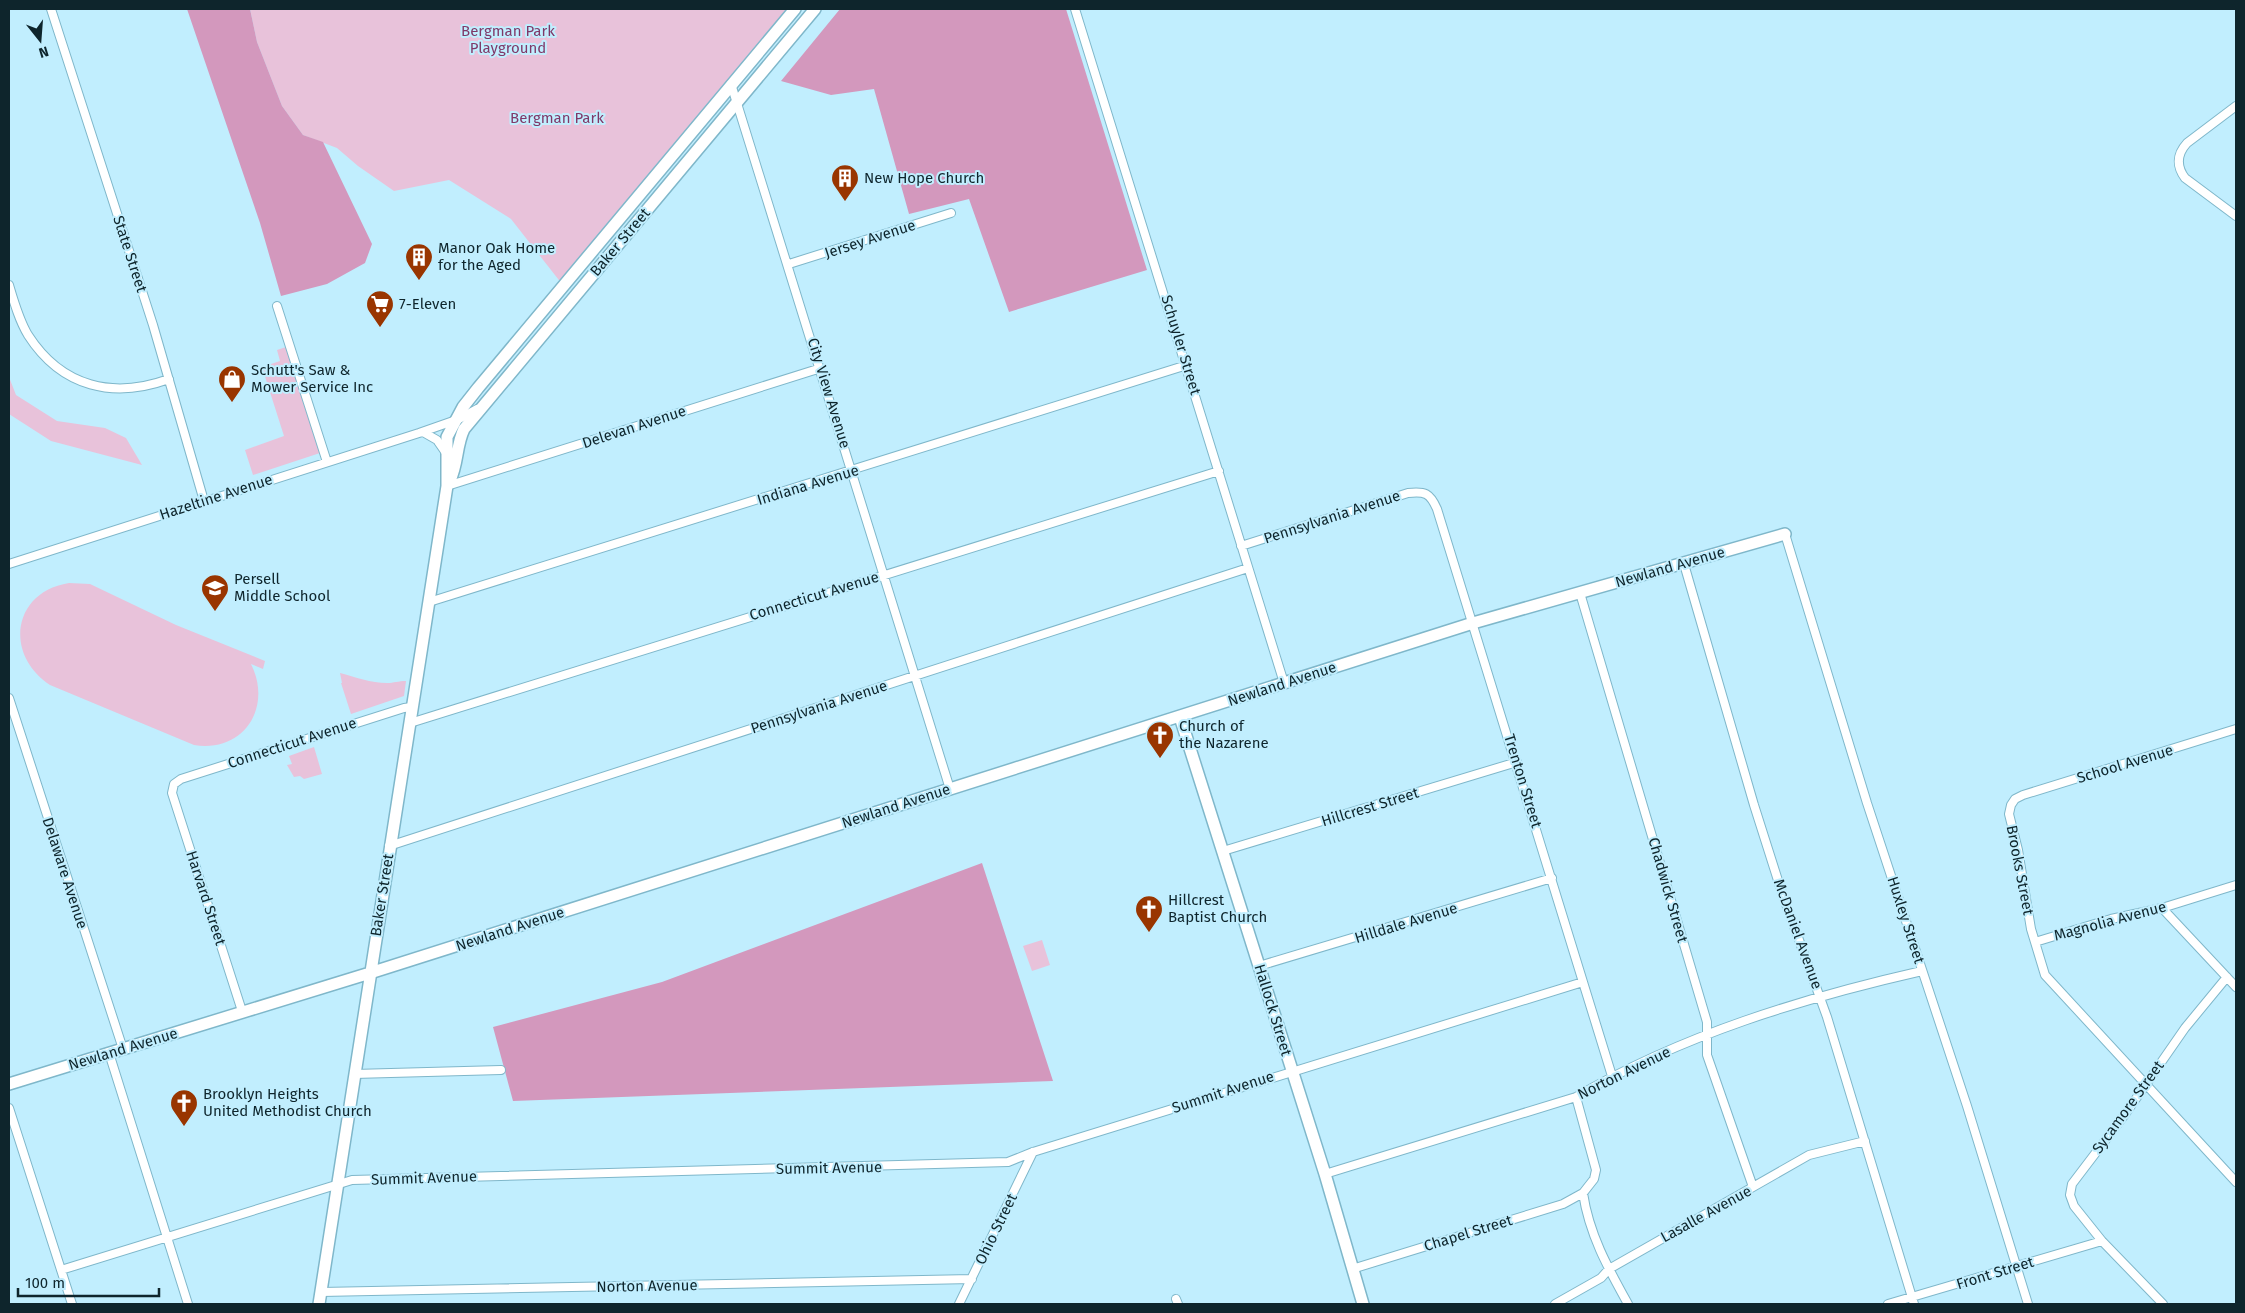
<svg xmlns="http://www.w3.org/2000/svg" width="2245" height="1313" font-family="'Fira Sans',sans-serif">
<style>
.green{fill:#e8c2da}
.forest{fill:#d398bd}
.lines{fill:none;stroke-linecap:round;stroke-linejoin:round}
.street-casing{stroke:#7fb7ca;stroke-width:10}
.secondary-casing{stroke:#7fb7ca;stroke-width:14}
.street{stroke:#fff;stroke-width:8}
.secondary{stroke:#fff;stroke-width:11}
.labels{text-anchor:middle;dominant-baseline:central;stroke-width:4;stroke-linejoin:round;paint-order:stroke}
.park-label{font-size:15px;fill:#7f3868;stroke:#c1eefe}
.poi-label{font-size:15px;fill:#0e252c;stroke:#c1eefe;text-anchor:start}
.street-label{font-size:15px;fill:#0e252c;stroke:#c1eefe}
</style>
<rect width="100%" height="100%" fill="#c1eefe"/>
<path class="green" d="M250 9H790L562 284 511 219 449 180 394 191 358 166 337 148 303 135 282 106 257 42Z
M286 347 320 453 253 475 245 450 284 436 262 367 280 361 277 350Z
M9 377 16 395 57 421 105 428 126 438 142 465 51 441 9 414Z
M69 583 90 584 176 625 265 661 263 669 251 664C273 708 243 753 194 745L50 685C4 655 12 592 69 583Z
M340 673C355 677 371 683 387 683 394 683 398 681 406 681L404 696 351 714 341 683H342Z
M314 747 322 774 304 779 300 776 294 777 287 765 292 764 289 756Z
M1042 940 1050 965 1032 971 1023 946Z"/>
<path class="forest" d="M187 9H250L257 42 282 106 303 135 323 142 372 244 365 263 327 284 281 296 260 223Z
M840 9H1066L1147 270 1009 312 969 199 909 214 874 89 831 95 781 81Z
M982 863 1053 1081 513 1101 493 1027 662 982Z"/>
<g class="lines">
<g class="street-casing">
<path id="street" d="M51 9 153 325 204 501
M1075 9 1284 683
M731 84 950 789
M2236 106 2187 143C2177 154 2176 166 2185 178L2236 216
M789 264 951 213
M9 285C14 302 19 320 28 335 62 388 114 399 169 379
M277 306 327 462
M423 432 437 440 446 453
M447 486 821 368
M1785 534 1867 803 1967 1106 2028 1304
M1241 546 1408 493C1425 491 1430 493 1437 509L1612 1076
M9 564 419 433 459 419 477 409
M1684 564 1754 805 1782 893 1827 1017 1914 1304
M1580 593 1707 1022V1055L1753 1187
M429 602 1187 365
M9 698 123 1049
M410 723 1219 471
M2236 729 2023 795 2015 799 2011 805 2009 814 2018 850 2031 929 2045 975 2236 1182
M389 846 1248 568
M1223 851 1517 762
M2162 908 2236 987
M2035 942 2111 919 2162 908 2236 885
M1259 966 1552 878
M242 1011 172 793 174 784 181 779 404 708 412 707
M109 1053 188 1304
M354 1074 501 1070
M1576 1097 1596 1170 1594 1179 1583 1193C1589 1234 1608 1268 1628 1304
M9 1108 72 1304
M1325 1174 1576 1097C1682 1035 1803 998 1922 971
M1352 1269 1563 1204 1583 1193
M61 1270 352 1180 1008 1162 1033 1152 1583 982
M321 1292 972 1279
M1176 1299 1178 1304
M959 1304 1033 1152
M1555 1304 1601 1278 1609 1269 1809 1155 1865 1141
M1888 1304 2102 1241
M2163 1304 2102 1241 2074 1206 2070 1195 2072 1184 2126 1113 2185 1028 2227 977"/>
</g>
<g class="secondary-casing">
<path id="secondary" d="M450 480C458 464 456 445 464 429L815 9
M1180 717 1325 1174 1363 1304
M9 1084 370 973 1473 623 1785 534
M319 1304 447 486V437L463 407 478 388 795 9"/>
</g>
<use href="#street" class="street"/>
<use href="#secondary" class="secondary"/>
</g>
<defs>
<g id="building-pin" transform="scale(1.4375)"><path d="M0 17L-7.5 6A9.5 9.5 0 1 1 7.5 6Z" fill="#993500" stroke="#c1eefe"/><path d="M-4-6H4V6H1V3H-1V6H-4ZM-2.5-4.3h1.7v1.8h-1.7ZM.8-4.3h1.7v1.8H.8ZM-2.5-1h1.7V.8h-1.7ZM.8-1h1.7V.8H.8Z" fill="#fff"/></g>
<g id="supermarket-pin" transform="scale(1.4375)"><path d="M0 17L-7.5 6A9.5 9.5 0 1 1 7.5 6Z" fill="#993500" stroke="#c1eefe"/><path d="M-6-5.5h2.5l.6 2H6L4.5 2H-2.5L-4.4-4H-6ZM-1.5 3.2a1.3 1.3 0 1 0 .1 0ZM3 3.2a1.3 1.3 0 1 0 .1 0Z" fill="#fff"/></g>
<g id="shop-pin" transform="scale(1.4375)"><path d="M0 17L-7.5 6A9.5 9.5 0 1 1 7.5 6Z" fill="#993500" stroke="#c1eefe"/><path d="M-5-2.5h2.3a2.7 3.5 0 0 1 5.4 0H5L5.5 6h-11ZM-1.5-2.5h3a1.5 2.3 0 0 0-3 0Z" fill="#fff"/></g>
<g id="school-pin" transform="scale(1.4375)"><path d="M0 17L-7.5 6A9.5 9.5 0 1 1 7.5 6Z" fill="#993500" stroke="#c1eefe"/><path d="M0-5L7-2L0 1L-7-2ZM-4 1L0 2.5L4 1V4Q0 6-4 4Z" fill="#fff"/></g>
<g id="church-pin" transform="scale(1.4375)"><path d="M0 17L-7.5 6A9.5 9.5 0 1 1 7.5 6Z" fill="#993500" stroke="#c1eefe"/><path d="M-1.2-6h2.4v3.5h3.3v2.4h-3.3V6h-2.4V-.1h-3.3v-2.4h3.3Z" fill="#fff"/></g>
</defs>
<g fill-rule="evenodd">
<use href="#building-pin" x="845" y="178"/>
<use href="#building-pin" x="419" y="257"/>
<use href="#supermarket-pin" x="380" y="304"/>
<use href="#shop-pin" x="232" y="379"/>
<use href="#school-pin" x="215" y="588"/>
<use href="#church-pin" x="1160" y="735"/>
<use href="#church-pin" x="1149" y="909"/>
<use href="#church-pin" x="184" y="1103"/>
</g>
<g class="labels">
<g class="park-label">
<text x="508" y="31">Bergman Park<tspan x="508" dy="17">Playground</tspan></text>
<text x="557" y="118">Bergman Park</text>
</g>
<g class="poi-label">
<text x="864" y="178">New Hope Church</text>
<text x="438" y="248">Manor Oak Home<tspan x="438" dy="17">for the Aged</tspan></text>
<text x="399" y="304">7-Eleven</text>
<text x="251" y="370">Schutt's Saw &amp;<tspan x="251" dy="17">Mower Service Inc</tspan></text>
<text x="234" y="579">Persell<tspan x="234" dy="17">Middle School</tspan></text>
<text x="1179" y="726">Church of<tspan x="1179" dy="17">the Nazarene</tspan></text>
<text x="1168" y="900">Hillcrest<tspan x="1168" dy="17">Baptist Church</tspan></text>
<text x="203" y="1094">Brooklyn Heights<tspan x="203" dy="17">United Methodist Church</tspan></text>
</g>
<g class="street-label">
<text transform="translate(870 239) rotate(-18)">Jersey Avenue</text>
<text transform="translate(620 242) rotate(-50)">Baker Street</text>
<text transform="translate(130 254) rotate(72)">State Street</text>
<text transform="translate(1181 345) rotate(73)">Schuyler Street</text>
<text transform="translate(829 393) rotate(73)">City View Avenue</text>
<text transform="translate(634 427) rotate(-18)">Delevan Avenue</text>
<text transform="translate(808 485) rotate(-17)">Indiana Avenue</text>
<text transform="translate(216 497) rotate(-18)">Hazeltine Avenue</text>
<text transform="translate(1332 517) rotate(-18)">Pennsylvania Avenue</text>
<text transform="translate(1670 567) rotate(-16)">Newland Avenue</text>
<text transform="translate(814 596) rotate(-17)">Connecticut Avenue</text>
<text transform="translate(1282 684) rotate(-18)">Newland Avenue</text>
<text transform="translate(819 707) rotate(-18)">Pennsylvania Avenue</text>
<text transform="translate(292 743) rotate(-18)">Connecticut Avenue</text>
<text transform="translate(2125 764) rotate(-17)">School Avenue</text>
<text transform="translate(1523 781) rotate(73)">Trenton Street</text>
<text transform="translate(896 806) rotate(-18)">Newland Avenue</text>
<text transform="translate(1370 807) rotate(-17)">Hillcrest Street</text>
<text transform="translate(2020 870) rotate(79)">Brooks Street</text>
<text transform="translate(65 873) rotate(72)">Delaware Avenue</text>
<text transform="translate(1668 890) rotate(74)">Chadwick Street</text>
<text transform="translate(382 895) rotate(-81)">Baker Street</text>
<text transform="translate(206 898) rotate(72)">Harvard Street</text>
<text transform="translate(1906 920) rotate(72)">Huxley Street</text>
<text transform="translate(2110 921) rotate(-15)">Magnolia Avenue</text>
<text transform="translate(1406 923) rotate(-17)">Hilldale Avenue</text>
<text transform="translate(510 929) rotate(-18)">Newland Avenue</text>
<text transform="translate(1798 934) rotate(70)">McDaniel Avenue</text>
<text transform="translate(1273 1010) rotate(73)">Hallock Street</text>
<text transform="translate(123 1049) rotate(-17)">Newland Avenue</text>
<text transform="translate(1624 1073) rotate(-26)">Norton Avenue</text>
<text transform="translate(1223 1092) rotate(-18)">Summit Avenue</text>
<text transform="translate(2128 1107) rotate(-54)">Sycamore Street</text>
<text transform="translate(829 1168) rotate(-1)">Summit Avenue</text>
<text transform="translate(424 1178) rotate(-2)">Summit Avenue</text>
<text transform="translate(1706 1214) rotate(-29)">Lasalle Avenue</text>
<text transform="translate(996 1229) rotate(-64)">Ohio Street</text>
<text transform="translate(1468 1233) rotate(-17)">Chapel Street</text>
<text transform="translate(1995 1273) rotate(-17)">Front Street</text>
<text transform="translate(647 1286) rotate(-1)">Norton Avenue</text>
</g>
</g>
<rect width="2245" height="1313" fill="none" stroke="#0e252c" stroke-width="20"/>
<g transform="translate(40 40) rotate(163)" stroke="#c1eefe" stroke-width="4" paint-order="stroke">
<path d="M0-4L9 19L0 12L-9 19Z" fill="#0e252c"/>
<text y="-8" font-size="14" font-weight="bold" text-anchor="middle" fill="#0e252c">N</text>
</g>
<path d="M18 1288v8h141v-8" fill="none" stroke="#0e252c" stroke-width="2.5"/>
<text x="25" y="1288" font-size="15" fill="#0e252c" stroke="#c1eefe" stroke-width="4" paint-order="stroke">100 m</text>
</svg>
